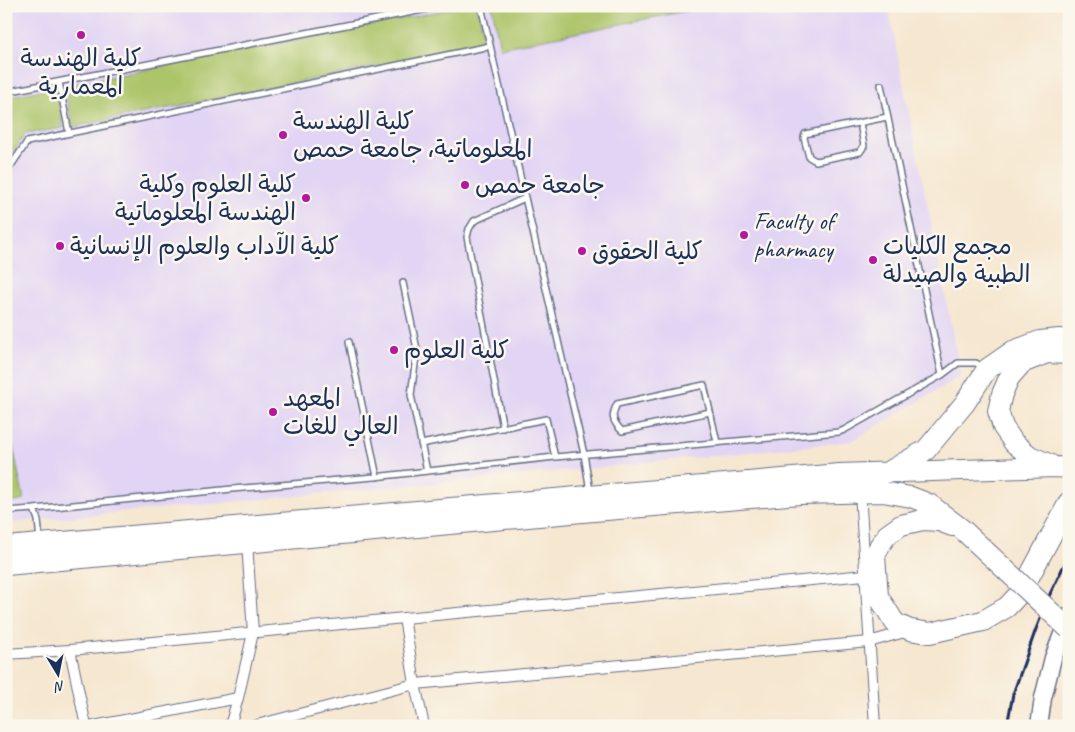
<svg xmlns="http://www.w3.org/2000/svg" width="1075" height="732" font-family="Caveat,'Playpen Sans Arabic',sans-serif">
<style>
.built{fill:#e1d4f4}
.green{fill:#adc56b;stroke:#647a64}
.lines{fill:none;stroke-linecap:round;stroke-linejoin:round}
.lane-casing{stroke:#686f86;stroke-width:8}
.street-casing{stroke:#686f86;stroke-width:12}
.primary-casing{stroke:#686f86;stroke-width:19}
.highway-casing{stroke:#686f86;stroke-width:22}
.lane{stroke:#fff;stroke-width:5}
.street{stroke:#fff;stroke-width:10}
.primary{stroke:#fff;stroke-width:16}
.highway{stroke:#fff;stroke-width:20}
.rail{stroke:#1b2f5e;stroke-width:3}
.highway-bridge-casing{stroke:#686f86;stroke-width:22;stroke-linecap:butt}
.highway-bridge{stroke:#fff;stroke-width:20}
.poi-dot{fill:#b5179e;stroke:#fbf7ec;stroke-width:2}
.labels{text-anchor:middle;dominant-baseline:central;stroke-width:5;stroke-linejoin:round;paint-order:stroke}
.poi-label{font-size:24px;fill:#1b2f5e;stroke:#fbf7ec;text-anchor:start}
</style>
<rect width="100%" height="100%" fill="#fbf7ec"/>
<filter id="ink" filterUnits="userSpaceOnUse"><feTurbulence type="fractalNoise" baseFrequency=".02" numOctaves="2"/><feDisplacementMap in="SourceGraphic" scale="10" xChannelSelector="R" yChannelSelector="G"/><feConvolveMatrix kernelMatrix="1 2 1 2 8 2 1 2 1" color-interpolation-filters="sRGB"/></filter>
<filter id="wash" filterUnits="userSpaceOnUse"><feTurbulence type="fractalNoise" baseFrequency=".0096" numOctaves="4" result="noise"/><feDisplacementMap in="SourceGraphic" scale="20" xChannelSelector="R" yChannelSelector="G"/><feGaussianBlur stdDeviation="1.12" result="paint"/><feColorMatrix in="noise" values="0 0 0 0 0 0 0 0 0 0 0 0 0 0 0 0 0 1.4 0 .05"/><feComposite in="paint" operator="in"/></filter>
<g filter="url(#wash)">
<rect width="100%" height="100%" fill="#f6e7d0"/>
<path class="built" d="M6 6H888L961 376 852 441 586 469 6 523Z"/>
<path class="green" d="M465 6H478L485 45 73 127 64 86Z
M492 6H711L500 48Z
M57 87 63 128 25 134 6 164V97Z
M6 414 24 500 6 504Z"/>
</g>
<g filter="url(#ink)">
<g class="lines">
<g class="lane-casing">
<path id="lane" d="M481 6 584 454 590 491
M59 82 69 133
M881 85 942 375
M6 92 443 6
M860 123 864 146 860 152 816 161 809 157 804 138 805 134 887 117
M6 173 27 142 490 46
M403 283 417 349 411 395 427 471
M349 342 377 477
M710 412 622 431C612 421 611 416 617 404L704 385 717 442
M503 428 467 237 469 229 474 221 525 198
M421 444 546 419 555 457
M34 509 38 520 40 541
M6 511 34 509 232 489 374 477 555 457 839 432 844 430 942 375 958 363H976L982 367"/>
</g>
<g class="street-casing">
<path id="street" d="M860 492 875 726
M404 618 415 684 424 726
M70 650 86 726
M6 654 70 650 404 618 865 575 876 573
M94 726 238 698
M230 726 238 698 253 633 247 542
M253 726 415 684 869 642 908 631"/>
</g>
<g class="primary-casing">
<path id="primary" d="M1039 726 1043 698 1053 658 1069 616"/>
</g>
<g class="highway-casing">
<path id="highway" d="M1051 465 1030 456 1014 443 1003 427 998 411 1002 394 1009 378 1022 363 1047 353 1069 354
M890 471 926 450 965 403 987 369 1013 351 1040 341 1059 339 1069 340
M952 526 939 521 923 520 901 525 887 535 880 545 875 556 878 596 895 623 910 630 930 633 983 621 1007 607 1021 592 1069 502
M6 547 839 474 1056 467 1069 468
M6 565 582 512 800 494 883 492 911 497 929 504 963 530 1009 573"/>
</g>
<use href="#lane" class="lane"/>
<use href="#street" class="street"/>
<use href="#primary" class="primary"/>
<use href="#highway" class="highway"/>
<path class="rail" d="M1007 726 1013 694 1036 629 1050 594 1069 555"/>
<g class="highway-bridge-casing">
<path id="highway-bridge" d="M1009 573 1069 629"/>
</g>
<use href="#highway-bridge" class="highway-bridge"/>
</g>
</g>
<g class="poi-dot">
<circle cx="81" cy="35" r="5"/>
<circle cx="283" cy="135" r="5"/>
<circle cx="465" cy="185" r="5"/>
<circle cx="306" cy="198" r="5"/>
<circle cx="744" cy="235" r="5"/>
<circle cx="60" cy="246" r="5"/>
<circle cx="582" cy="251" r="5"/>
<circle cx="873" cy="260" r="5"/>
<circle cx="394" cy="350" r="5"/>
<circle cx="273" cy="412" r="5"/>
</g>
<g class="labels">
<g class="poi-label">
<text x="81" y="58" text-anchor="middle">كلية الهندسة<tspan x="81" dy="28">المعمارية</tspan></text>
<text x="293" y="121">كلية الهندسة<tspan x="293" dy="28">المعلوماتية، جامعة حمص</tspan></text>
<text x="296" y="184" text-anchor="end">كلية العلوم وكلية<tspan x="296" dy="28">الهندسة المعلوماتية</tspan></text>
<text x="475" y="185">جامعة حمص</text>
<text x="754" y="221">Faculty of<tspan x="754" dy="28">pharmacy</tspan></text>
<text x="70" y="246">كلية الآداب والعلوم الإنسانية</text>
<text x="883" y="246">مجمع الكليات<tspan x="883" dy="28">الطبية والصيدلة</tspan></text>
<text x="592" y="251">كلية الحقوق</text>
<text x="404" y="350">كلية العلوم</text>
<text x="283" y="398">المعهد<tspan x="283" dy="28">العالي للغات</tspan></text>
</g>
</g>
<rect width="1075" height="732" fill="none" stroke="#fbf7ec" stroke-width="25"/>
<g transform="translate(58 674) rotate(170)" stroke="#fbf7ec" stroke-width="4" paint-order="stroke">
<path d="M0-4L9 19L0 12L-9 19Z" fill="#1b2f5e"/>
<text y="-8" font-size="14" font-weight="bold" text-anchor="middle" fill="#1b2f5e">N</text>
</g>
</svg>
